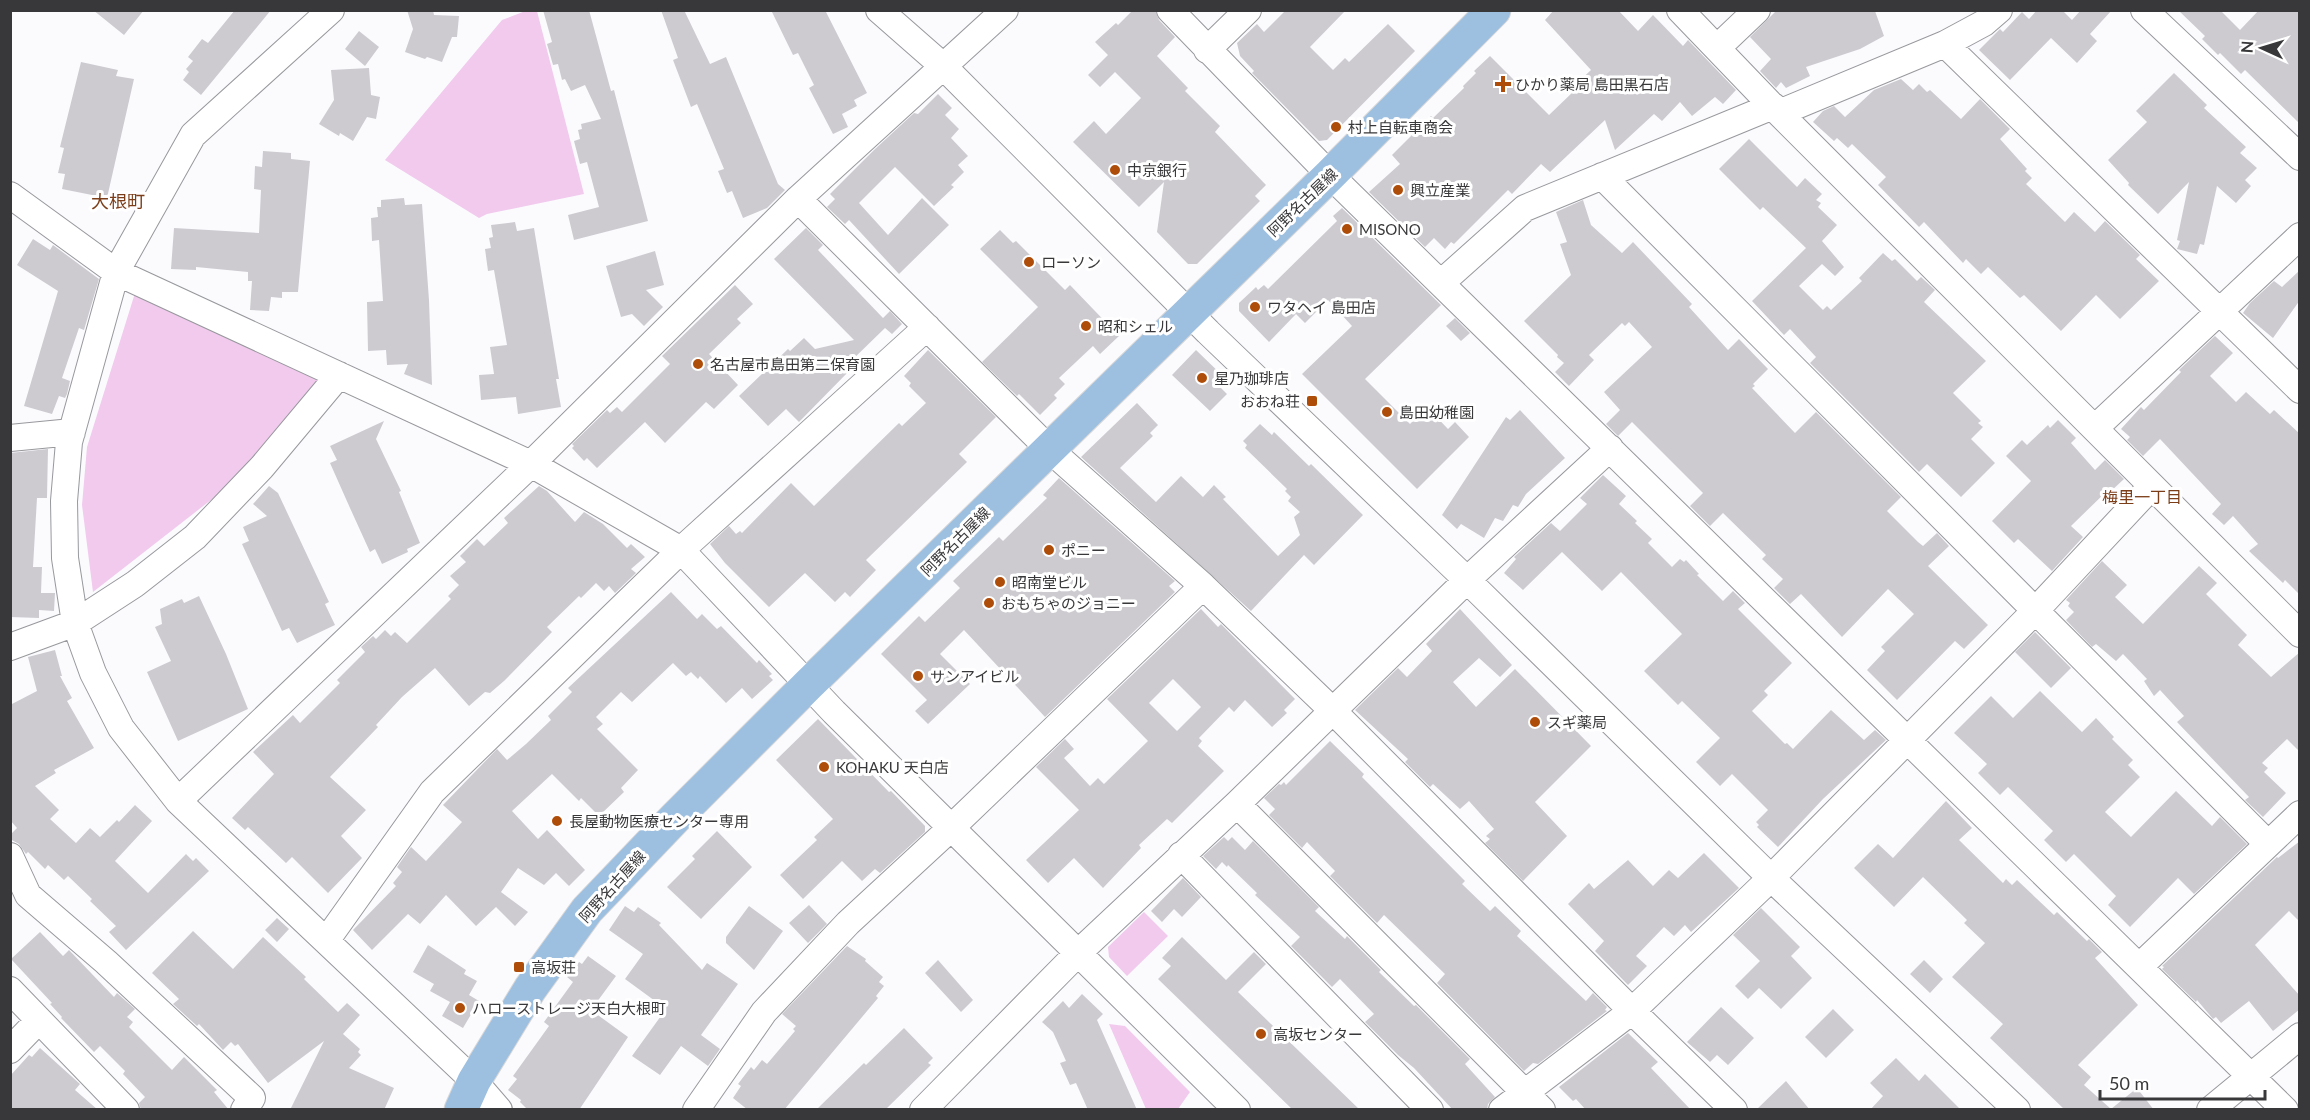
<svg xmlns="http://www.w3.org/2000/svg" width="2310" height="1120" font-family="Lato,'Noto Sans JP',sans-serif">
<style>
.green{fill:#f1caee}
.building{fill:#cdcbd0;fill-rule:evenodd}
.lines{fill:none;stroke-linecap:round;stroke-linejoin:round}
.minor-casing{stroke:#98999d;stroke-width:28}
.major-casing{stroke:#d7d7d8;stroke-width:35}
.minor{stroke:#fff;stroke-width:26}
.major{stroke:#9dbfe0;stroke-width:33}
.poi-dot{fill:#ae4d09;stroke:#fff;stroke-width:2}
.labels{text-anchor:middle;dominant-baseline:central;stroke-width:6;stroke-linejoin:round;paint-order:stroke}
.poi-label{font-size:15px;fill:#38383a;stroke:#fff;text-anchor:start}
.street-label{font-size:15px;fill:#38383a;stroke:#fff}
.neighbourhood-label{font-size:16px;fill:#7c3d19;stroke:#fff}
.quarter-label{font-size:18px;fill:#7c3d19;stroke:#fff}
</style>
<rect width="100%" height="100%" fill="#fbfbfe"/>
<path class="green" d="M528 10 537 11 584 194 487 214 479 218 385 160 502 20Z
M135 293 324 382 225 489 93 592 82 505 87 447Z
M1144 912 1168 936 1127 976 1109 957 1108 947Z
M1109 1024 1125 1026 1190 1092 1178 1109H1146Z"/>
<path class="building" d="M93 10H144L124 35Z
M235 10H271L201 95 183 80 189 72 186 69 193 61 188 57 202 39 208 43Z
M407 10H433L434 15 459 16 457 37H452L442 62 427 57 425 59 405 52 413 29Z
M543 10H589L611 91 614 90 648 221 574 240 568 215 599 207 587 162 580 164 574 141 580 139 578 130 582 129 581 124 601 119 585 85 571 91 565 79 562 80 558 64 553 65 547 44 552 42Z
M661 10H684L710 64 726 57 778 184 785 190 767 208 743 218 732 191 727 193 718 171 724 169 697 104 691 107 673 60 678 58Z
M771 10H825L867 93 854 100 857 106 842 114 848 127 833 134 809 88 814 85 798 53 793 55Z
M1133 10H1155L1159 20 1175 37 1157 56 1188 88 1185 91 1220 126 1215 132 1266 185 1255 196 1260 201 1197 264H1188L1157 232 1164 182 1139 207 1073 142 1094 121 1106 134 1141 98 1115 72 1100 87 1088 75 1108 55 1095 42 1116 23 1118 25Z
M1286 10H1346L1310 47 1333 70 1345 58 1349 62 1388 24 1415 51 1327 140 1319 141 1252 73 1254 71 1240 56 1237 43 1257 24 1264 32Z
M1554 10H1618L1638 31 1653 15 1683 46 1688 40 1736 90 1723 104 1715 97 1692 116 1680 102 1662 121 1654 114 1615 150 1605 120 1550 172 1541 164 1512 194 1508 190 1454 244 1451 242 1445 249 1434 238 1425 247 1369 192 1400 164 1392 155 1431 116 1433 118 1464 88 1463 86 1476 73 1474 71 1490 56 1549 115 1575 90 1573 87 1591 70 1545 20Z
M1777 10 1875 11 1884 36 1860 49 1806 67 1810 76 1786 88 1781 82 1776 88 1760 71 1771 59 1750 37Z
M2037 10H2062L2072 20 2081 10H2112L2090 34 2097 41 2077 63 2051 38 2010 80 1979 50 2000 29 2003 32 2022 12 2029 19Z
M2178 10H2220L2240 30 2259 10H2300V124L2245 70 2241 74 2220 53 2218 55 2202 39 2205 36Z
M359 31 379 47 365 66 345 49Z
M81 62 118 70 116 76 134 79 107 198 62 189 65 174 58 173 64 148 60 147Z
M369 68 371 95 380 97 376 119 367 117 353 141 340 133 339 136 319 124 334 100 331 70Z
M2174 73 2207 105 2204 108 2246 147 2240 153 2257 168 2245 180 2251 186 2236 203 2217 186 2204 245 2200 244 2197 254 2177 249 2180 241 2177 240 2189 182 2158 214 2128 185 2129 183 2108 160 2147 122 2136 111Z
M1901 79 1913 90 1919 84 1927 92 1930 90 1961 119 1980 99 2010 129 2000 139 2027 169 2025 171 2032 178 2026 184 2065 222 2074 212 2095 232 2105 221 2140 255 2136 259 2159 281 2120 319 2096 295 2061 331 2024 295 2020 298 1988 267 1981 274 1966 259 1963 263 1924 222 1919 227 1878 185 1886 177 1852 144 1848 148 1837 138 1834 141 1813 122 1823 111 1834 106 1845 117 1874 90Z
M938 94 952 108 945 115 959 129 951 138 968 156 958 165 964 172 951 185 954 187 934 206 895 167 859 203 888 235 922 198 949 225 899 274 849 220 845 224 827 207 835 199 830 194 874 150 914 113 918 114Z
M1749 139 1797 187 1805 178 1822 194 1816 200 1821 203 1818 207 1837 225 1822 241 1844 267 1835 276 1822 264 1799 286 1823 310 1827 306 1831 310 1862 281 1859 278 1883 253 1892 261 1895 259 1917 281 1921 277 1935 290 1924 302 1986 361 1953 393 1981 421 1978 423 1983 427 1971 439 1995 463 1961 497 1927 464 1919 472 1810 363 1816 357 1790 329 1784 335 1752 301 1806 248 1763 207 1760 210 1719 169Z
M263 151 291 153V159L310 161 298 292H282V298L271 297 269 311 250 310 252 281H248V272L196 267V270L171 269 174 228 259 233 261 190 254 189 255 166 262 167Z
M404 198 405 205 422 204 429 300 432 385 404 374 408 364 387 365 386 350 368 351 367 302 383 301 379 240 372 241 371 218 378 217 377 207H381V200Z
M1583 200 1591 225 1622 253 1633 242 1692 304 1689 307 1728 350 1739 339 1768 369 1753 384 1755 386 1752 388 1795 433 1816 412 1901 497 1887 511 1918 542 1923 546 1937 533 1949 546 1928 566 1988 625 1964 649 1955 641 1897 700 1867 670 1885 651 1881 647 1914 614 1888 589 1842 637 1801 594 1790 604 1774 588 1783 579 1762 559 1766 555 1723 513 1710 526 1690 506 1703 493 1632 422 1618 436 1606 424 1620 410 1604 392 1652 347 1629 322 1625 326 1622 323 1589 355 1594 360 1569 386 1555 372 1564 363 1557 357 1558 355 1524 321 1571 275 1560 244 1567 242 1556 212Z
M1342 208 1441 305 1365 379 1410 424 1427 407 1448 429 1455 422 1469 437 1417 489 1302 374 1352 326 1328 300 1305 323 1296 314 1269 342 1239 311V303L1256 287 1258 290 1264 285 1268 289 1337 221 1333 216Z
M515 222 517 231 534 228 559 379H556L561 407 518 414 516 397 481 400 479 375 494 374 490 347 507 345 494 270 488 271 485 249 491 248 489 238 493 237 491 225Z
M806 228 823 245 818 250 883 318 890 311 902 324 892 334 885 328 848 364 852 368 799 422 786 409 768 426 739 396 788 349 790 351 804 338 815 349 854 340 774 259Z
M1000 230 1013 243 1016 241 1065 290 1070 285 1119 336 1100 354 1093 346 1059 378 1065 384 1054 395 1057 398 1040 415 1019 394 1017 396 982 362 1038 307 980 249Z
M33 239 50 250 53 245 99 279 84 330 79 328 62 378 70 381 67 394 65 398 59 396 52 414 24 406 58 291 17 265Z
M655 251 664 285 646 290 663 307 644 326 632 314 621 317 606 266Z
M2300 270V300L2273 338 2243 313 2250 303 2274 281 2282 287Z
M735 285 753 304 737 319 741 323 709 354 738 385 714 409 706 402 665 443 645 422 597 468 587 458 584 461 572 448 574 446 572 444 607 410 610 413 617 407 622 412 670 364 662 356Z
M1455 318 1470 333 1461 341 1446 326Z
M2215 336 2233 353 2210 376 2236 402 2246 392 2270 414 2274 410 2300 434V595L2285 580 2283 583 2249 551 2258 544 2233 516 2224 525 2212 514 2221 504 2160 439 2143 456 2127 440 2130 437 2121 429 2141 407 2144 410 2181 372 2179 370Z
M928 350 996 417 959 454 967 462 866 560 876 570 850 597 845 592 835 602 805 573 769 607 725 563 710 544 729 526 736 534 740 531 742 533 791 483 814 506 899 423 902 426 926 403 909 386 911 383 904 376Z
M1196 350 1228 381 1221 388 1227 394 1210 411 1172 375Z
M1137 403 1158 425 1150 433 1153 436 1120 468 1156 502 1181 476 1203 497 1214 485 1226 497 1223 499 1278 556 1300 535 1294 517 1300 512 1288 501 1291 497 1285 491 1287 489 1245 448 1247 445 1243 441 1260 424 1272 435 1274 432 1309 466 1311 464 1363 515 1314 565 1304 555 1251 611 1081 457Z
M1520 410 1565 458 1526 494 1518 507 1513 505 1503 521 1495 518 1484 538 1461 524 1457 529 1442 515 1506 417 1510 420Z
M2058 420 2076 438 2071 443 2095 470 2105 460 2124 479 2110 492 2108 490 2071 526 2083 537 2052 571 2018 539 2014 543 1992 521 2031 481 2006 456 2022 440 2027 445 2048 425 2050 428Z
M384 421 376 439 401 491 399 492 420 543 407 549 408 552 382 564 375 549 370 552 350 508 330 463 337 460 330 446Z
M48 449 47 498H37L33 567H42L41 593H55L54 611 39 610V618L10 617V453Z
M1603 475 1626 496 1619 504 1637 521 1635 523 1652 539 1648 543 1672 567 1680 559 1684 562 1686 560 1699 574 1697 575 1723 601 1733 591 1745 603 1738 609 1792 663 1764 691 1768 695 1752 711 1785 744 1787 743 1793 749 1831 710 1864 740 1875 730 1886 740 1823 799 1778 847 1757 827 1759 825 1756 822 1768 810 1732 774 1720 786 1696 762 1720 738 1682 701 1678 705 1644 671 1682 634 1621 572 1602 591 1562 552 1523 590 1504 573 1516 559 1514 557 1551 523 1560 531 1587 504 1580 498Z
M1059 478 1175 581 1169 586 1175 592 1045 717 964 630 940 654 970 684 928 724 915 711 927 700 881 654 919 616 925 622 960 588 953 581 999 537 1003 541 1047 498 1043 495Z
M269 486 278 493 329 602 325 604 335 625 297 643 289 628 282 631 242 544 249 541 243 527 267 516 253 504Z
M539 486 547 491 575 522 584 512 603 524 627 548 631 544 645 557 631 569 636 573 615 593 609 586 604 591 596 583 581 598 579 596 547 627 552 632 504 681 490 693 485 692 469 706 435 668 402 697 376 725 378 727 330 777 366 810 341 836 362 858 328 893 292 857 286 863 248 827 245 830 232 818 274 774 253 752 293 715 300 723 340 683 337 680 365 652 361 647 373 636 376 639 385 630 391 636 395 632 407 643 451 599 448 596 459 585 450 576 466 562 460 556 477 539 484 546 508 523 504 518Z
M2102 561 2127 585 2115 597 2143 624 2199 566 2217 583 2206 594 2247 635 2238 645 2271 677 2300 652V752L2287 739 2262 763 2268 768 2264 772 2286 793 2263 817 2245 800 2249 797 2177 722 2184 716 2160 690 2154 696 2144 681 2147 679 2123 654 2116 661 2096 644 2092 647 2066 620 2074 612 2068 606 2070 603 2066 600Z
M671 592 697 619 702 614 717 629 721 626 757 663 759 660 772 674 769 676 773 680 752 699 742 688 726 703 700 676 698 679 691 672 686 676 673 663 632 702 621 692 596 717 603 724 597 729 638 770 621 788 624 792 599 816 581 798 579 801 552 774 512 811 538 839 547 830 585 870 569 886 556 873 544 885 518 868 501 892 528 912 515 926 496 907 476 926 446 895 420 924 408 914 372 950 353 930 396 886 393 883 402 872 397 867 411 847 426 861 462 822 443 805 497 749 507 760 526 744 551 720 548 716 572 692 568 688Z
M199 596 226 654 248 709 178 741 147 672 171 661 155 627 162 624 160 609 182 599 184 603Z
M1201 609 1218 627 1221 624 1295 699 1284 710 1287 713 1272 727 1245 700 1234 712 1229 707 1199 738 1202 741 1198 746 1224 771 1172 823 1167 819 1139 845 1141 848 1103 888 1074 858 1048 883 1026 860 1079 810 1036 767 1065 739 1074 749 1064 758 1090 786 1098 778 1104 784 1148 741 1107 699ZM1173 679 1201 707 1177 731 1149 703Z
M1460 609 1512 665 1500 677 1479 658 1453 682 1476 707 1515 669 1591 746 1535 802 1567 836 1523 881 1485 843 1490 839 1486 836 1494 829 1469 801 1460 809 1433 784 1430 787 1405 762 1408 759 1355 710 1398 668 1407 677 1432 651 1426 644Z
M2035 632 2071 668 2051 688 2015 652Z
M55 650 62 676H60L72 698 67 701 94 748 54 770 56 773 35 786 59 810 50 819 76 843 90 828 100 837 117 820 119 822 135 805 152 821 115 861 148 893 186 854 193 861 196 858 209 871 126 950 109 932 116 926 90 901 92 899 68 876 64 880 48 865 45 869 28 852 26 854 19 844 10 839V835L17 828 10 820V705L37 691 28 657Z
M2040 691 2082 732 2096 718 2114 737 2112 739 2133 760 2128 765 2140 777 2105 812 2131 837 2176 791 2212 826 2220 817 2247 844 2194 894 2178 878 2130 927 2108 905 2116 896 2074 854 2066 862 2044 840 2053 831 2008 787 2000 795 1978 773 1987 764 1954 733 1991 696 2013 718Z
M818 719 889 792 891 791 925 826V832L880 873 875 869 862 881 842 861 803 899 780 875 817 840 814 837 833 819 776 760Z
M1330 741 1364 774 1362 777 1465 881 1462 884 1490 911 1495 906 1521 931 1517 936 1586 1001 1593 993 1607 1007 1605 1010 1607 1011 1538 1064 1533 1063 1524 1071 1437 983 1445 974 1384 915 1377 923 1330 876 1335 871 1307 842 1302 848 1269 815 1275 809 1264 798 1279 784 1281 785 1284 782 1286 785Z
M1946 801 1972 828 1959 840 2003 883 2006 879 2012 885 2017 880 2054 915 2057 912 2087 941 2089 939 2102 952 2095 958 2138 1005 2078 1065 2091 1077 2084 1085 2111 1109 2137 1088 2154 1110H2065L1990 1038 2003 1024 1952 977 1985 943 1964 923 1967 920 1923 877 1894 907 1854 868 1878 844 1893 858Z
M717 831 752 867 701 919 667 887 695 859 692 856Z
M1224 837 1228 841 1232 837 1245 850 1253 841 1319 907 1315 911 1345 939 1347 936 1381 970 1379 972 1414 1006 1416 1005 1470 1059 1465 1064 1495 1097 1488 1104 1487 1110H1453L1414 1068 1398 1055 1365 1022 1374 1014 1340 979 1332 987 1291 946 1300 937 1255 895 1257 893 1228 865 1227 867 1222 862 1216 869 1203 856Z
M2300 841V922L2289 911 2255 945 2300 996V1009L2273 1031 2249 1001 2221 1023 2216 1017 2213 1019 2197 1000 2196 1002 2162 969 2164 967 2162 966 2277 857 2278 858Z
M1704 853 1739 888 1691 932 1685 925 1674 936 1664 927 1636 956 1647 966 1628 985 1595 951 1604 941 1568 904 1589 883 1594 889 1628 860 1653 886 1669 870 1678 878Z
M1183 878 1201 897 1182 917 1174 909 1162 922 1151 911Z
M809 905 827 924 808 943 789 923Z
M625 906 634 912 638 907 661 923 659 925 702 970 707 963 738 984 701 1035 720 1049 708 1066 681 1046 660 1075 632 1056 666 1009 625 979 643 954 609 930Z
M749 906 783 931 754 970 726 943V937Z
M1761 908 1800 947 1791 956 1812 978 1781 1009 1759 988 1748 999 1735 986 1760 961 1733 935Z
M277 918 289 929 277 942 265 930Z
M193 931 233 969 263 937 306 977 304 979 338 1012 347 1003 360 1015 343 1034 360 1049 358 1052 361 1055 349 1068 394 1088 384 1110H290L324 1041 268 1083 238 1044 235 1046 231 1042 223 1050 199 1024 197 1026 173 1004 179 999 152 973Z
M40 932 63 956 69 950 114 997 117 993 135 1009 127 1017 133 1022 129 1027 172 1070 184 1057 217 1090 214 1092 229 1110H141L139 1103 145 1097 123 1074 125 1071 100 1046 94 1052 61 1018 62 1017 50 1004 52 1003 11 959Z
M1182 937 1226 980 1254 952 1266 964 1238 992 1360 1110H1293L1158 979 1171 966 1162 958Z
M428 945 466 970 464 974 477 981 469 995 479 1001 463 1028 442 1016 450 1002 430 991 434 984 413 972Z
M847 946 866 959 865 961 883 977 879 982 884 986 876 996 878 998 784 1110H748L733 1098 741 1086 738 1084 751 1067 754 1070 762 1060 767 1064 795 1031 793 1029 796 1026 782 1014Z
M588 956 616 976 591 1010 628 1037 579 1110H528L520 1102 521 1100 508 1090 517 1079 513 1076 549 1026 544 1022 573 982 567 977 579 962 582 964Z
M938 960 973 1000 961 1012 925 973Z
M1924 960 1943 979 1930 993 1910 974Z
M1082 994 1103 1014 1097 1020 1137 1110H1088L1076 1083 1070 1085 1060 1063 1066 1061 1053 1032 1042 1022 1063 1001 1069 1008Z
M1721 1007 1754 1038 1728 1065 1717 1055 1710 1062 1687 1042Z
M1833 1009 1854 1030 1826 1058 1805 1037Z
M904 1028 933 1058 928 1063 931 1065 885 1110H816L864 1063 866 1065Z
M1628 1033 1658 1062 1651 1068 1691 1110H1586L1576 1099 1573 1101 1559 1087Z
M40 1048 80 1084 75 1090 98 1110H10V1076L29 1055 32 1057Z
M1896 1058 1919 1081 1925 1074 1961 1110H1870L1883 1096 1870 1083Z
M1786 1081 1810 1110H1756Z"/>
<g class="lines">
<g class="minor-casing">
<path id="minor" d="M331 10 193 135 116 272 69 442 64 501 65 558 75 623 93 673 121 728 178 801 474 1081 499 1110
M879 10 944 67 1208 332 1467 580 1771 878 2017 1110
M1170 10 1330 175 2285 1110
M1680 10 1779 113 2300 634
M2144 10 2300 157
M1945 44 2300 390
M1717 48 1757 10
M1207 50 1248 10
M1779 113 1945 44 1984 23 1999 10
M1602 176 2268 844
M10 195 116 272 531 464 681 550 834 712 1237 1110
M798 199 1049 449 1203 586 1333 711 1632 1011 1734 1110
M1441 283 1525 208 1773 106
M2095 428 2300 236
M10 438 72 432
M10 647 75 623 135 584 195 537 262 467 339 375
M178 801 531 464 798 199 1005 10
M1237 804 1542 1110
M1181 855 1430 1110
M10 856 28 895 106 962 252 1098 244 1110
M326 941 432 792 681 550 927 327
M2139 967 2300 814
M10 990 126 1110
M10 1050 39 1020
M696 1110 764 1012 848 923 952 827 1203 586
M923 1110 1078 953 1237 804 1467 580 1610 448
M1502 1110 1632 1011 1771 878 2036 610 2151 487
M2210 1110 2300 1036"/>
</g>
<g class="major-casing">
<path id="major" d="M461 1110 474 1081 530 989 587 910 675 818 808 685 1330 175 1494 10"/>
</g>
<use href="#minor" class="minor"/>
<use href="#major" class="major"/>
</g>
<g class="poi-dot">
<path d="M1500 75h6v6h6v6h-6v6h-6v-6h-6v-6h6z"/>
<circle cx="1336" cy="127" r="6"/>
<circle cx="1115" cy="170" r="6"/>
<circle cx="1398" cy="190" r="6"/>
<circle cx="1347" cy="229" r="6"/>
<circle cx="1029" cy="262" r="6"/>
<circle cx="1255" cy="307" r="6"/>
<circle cx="1086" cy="326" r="6"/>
<circle cx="698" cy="364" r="6"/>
<circle cx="1202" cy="378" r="6"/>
<rect x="1306" y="395" width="12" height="12" rx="3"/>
<circle cx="1387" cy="412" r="6"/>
<circle cx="1049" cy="550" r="6"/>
<circle cx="1000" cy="582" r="6"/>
<circle cx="989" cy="603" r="6"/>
<circle cx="918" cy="676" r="6"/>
<circle cx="1535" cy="722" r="6"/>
<circle cx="824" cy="767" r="6"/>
<circle cx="557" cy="821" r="6"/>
<rect x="513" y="961" width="12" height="12" rx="3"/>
<circle cx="460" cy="1008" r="6"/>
<circle cx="1261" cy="1034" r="6"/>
</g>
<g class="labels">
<g class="poi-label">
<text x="1515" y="84">ひかり薬局 島田黒石店</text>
<text x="1348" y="127">村上自転車商会</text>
<text x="1127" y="170">中京銀行</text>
<text x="1410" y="190">興立産業</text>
<text x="1359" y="229">MISONO</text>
<text x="1041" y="262">ローソン</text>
<text x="1267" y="307">ワタヘイ 島田店</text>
<text x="1098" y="326">昭和シェル</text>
<text x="710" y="364">名古屋市島田第二保育園</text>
<text x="1214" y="378">星乃珈琲店</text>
<text x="1300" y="401" text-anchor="end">おおね荘</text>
<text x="1399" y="412">島田幼稚園</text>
<text x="1061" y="550">ポニー</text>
<text x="1012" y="582">昭南堂ビル</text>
<text x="1001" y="603">おもちゃのジョニー</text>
<text x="930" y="676">サンアイビル</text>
<text x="1547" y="722">スギ薬局</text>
<text x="836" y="767">KOHAKU 天白店</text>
<text x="569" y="821">長屋動物医療センター専用</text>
<text x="531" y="967">高坂荘</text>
<text x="472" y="1008">ハローストレージ天白大根町</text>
<text x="1273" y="1034">高坂センター</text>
</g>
<g class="street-label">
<text transform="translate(1302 202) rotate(-44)">阿野名古屋線</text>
<text transform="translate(955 541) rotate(-45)">阿野名古屋線</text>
<text transform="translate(612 886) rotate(-48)">阿野名古屋線</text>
</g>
<g class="neighbourhood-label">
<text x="2142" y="496">梅里一丁目</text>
</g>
<g class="quarter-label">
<text x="118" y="201">大根町</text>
</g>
</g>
<rect width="2310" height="1120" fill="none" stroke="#38383a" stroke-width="24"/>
<g transform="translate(2262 48) rotate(274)" stroke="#ffffff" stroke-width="4.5" paint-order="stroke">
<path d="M0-4.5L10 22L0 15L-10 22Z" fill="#38383a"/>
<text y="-9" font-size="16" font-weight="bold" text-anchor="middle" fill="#38383a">N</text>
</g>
<path d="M2100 1090v9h165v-9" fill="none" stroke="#38383a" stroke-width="3"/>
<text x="2109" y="1090" font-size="18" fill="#38383a" stroke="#ffffff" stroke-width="4.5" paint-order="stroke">50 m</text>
</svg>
